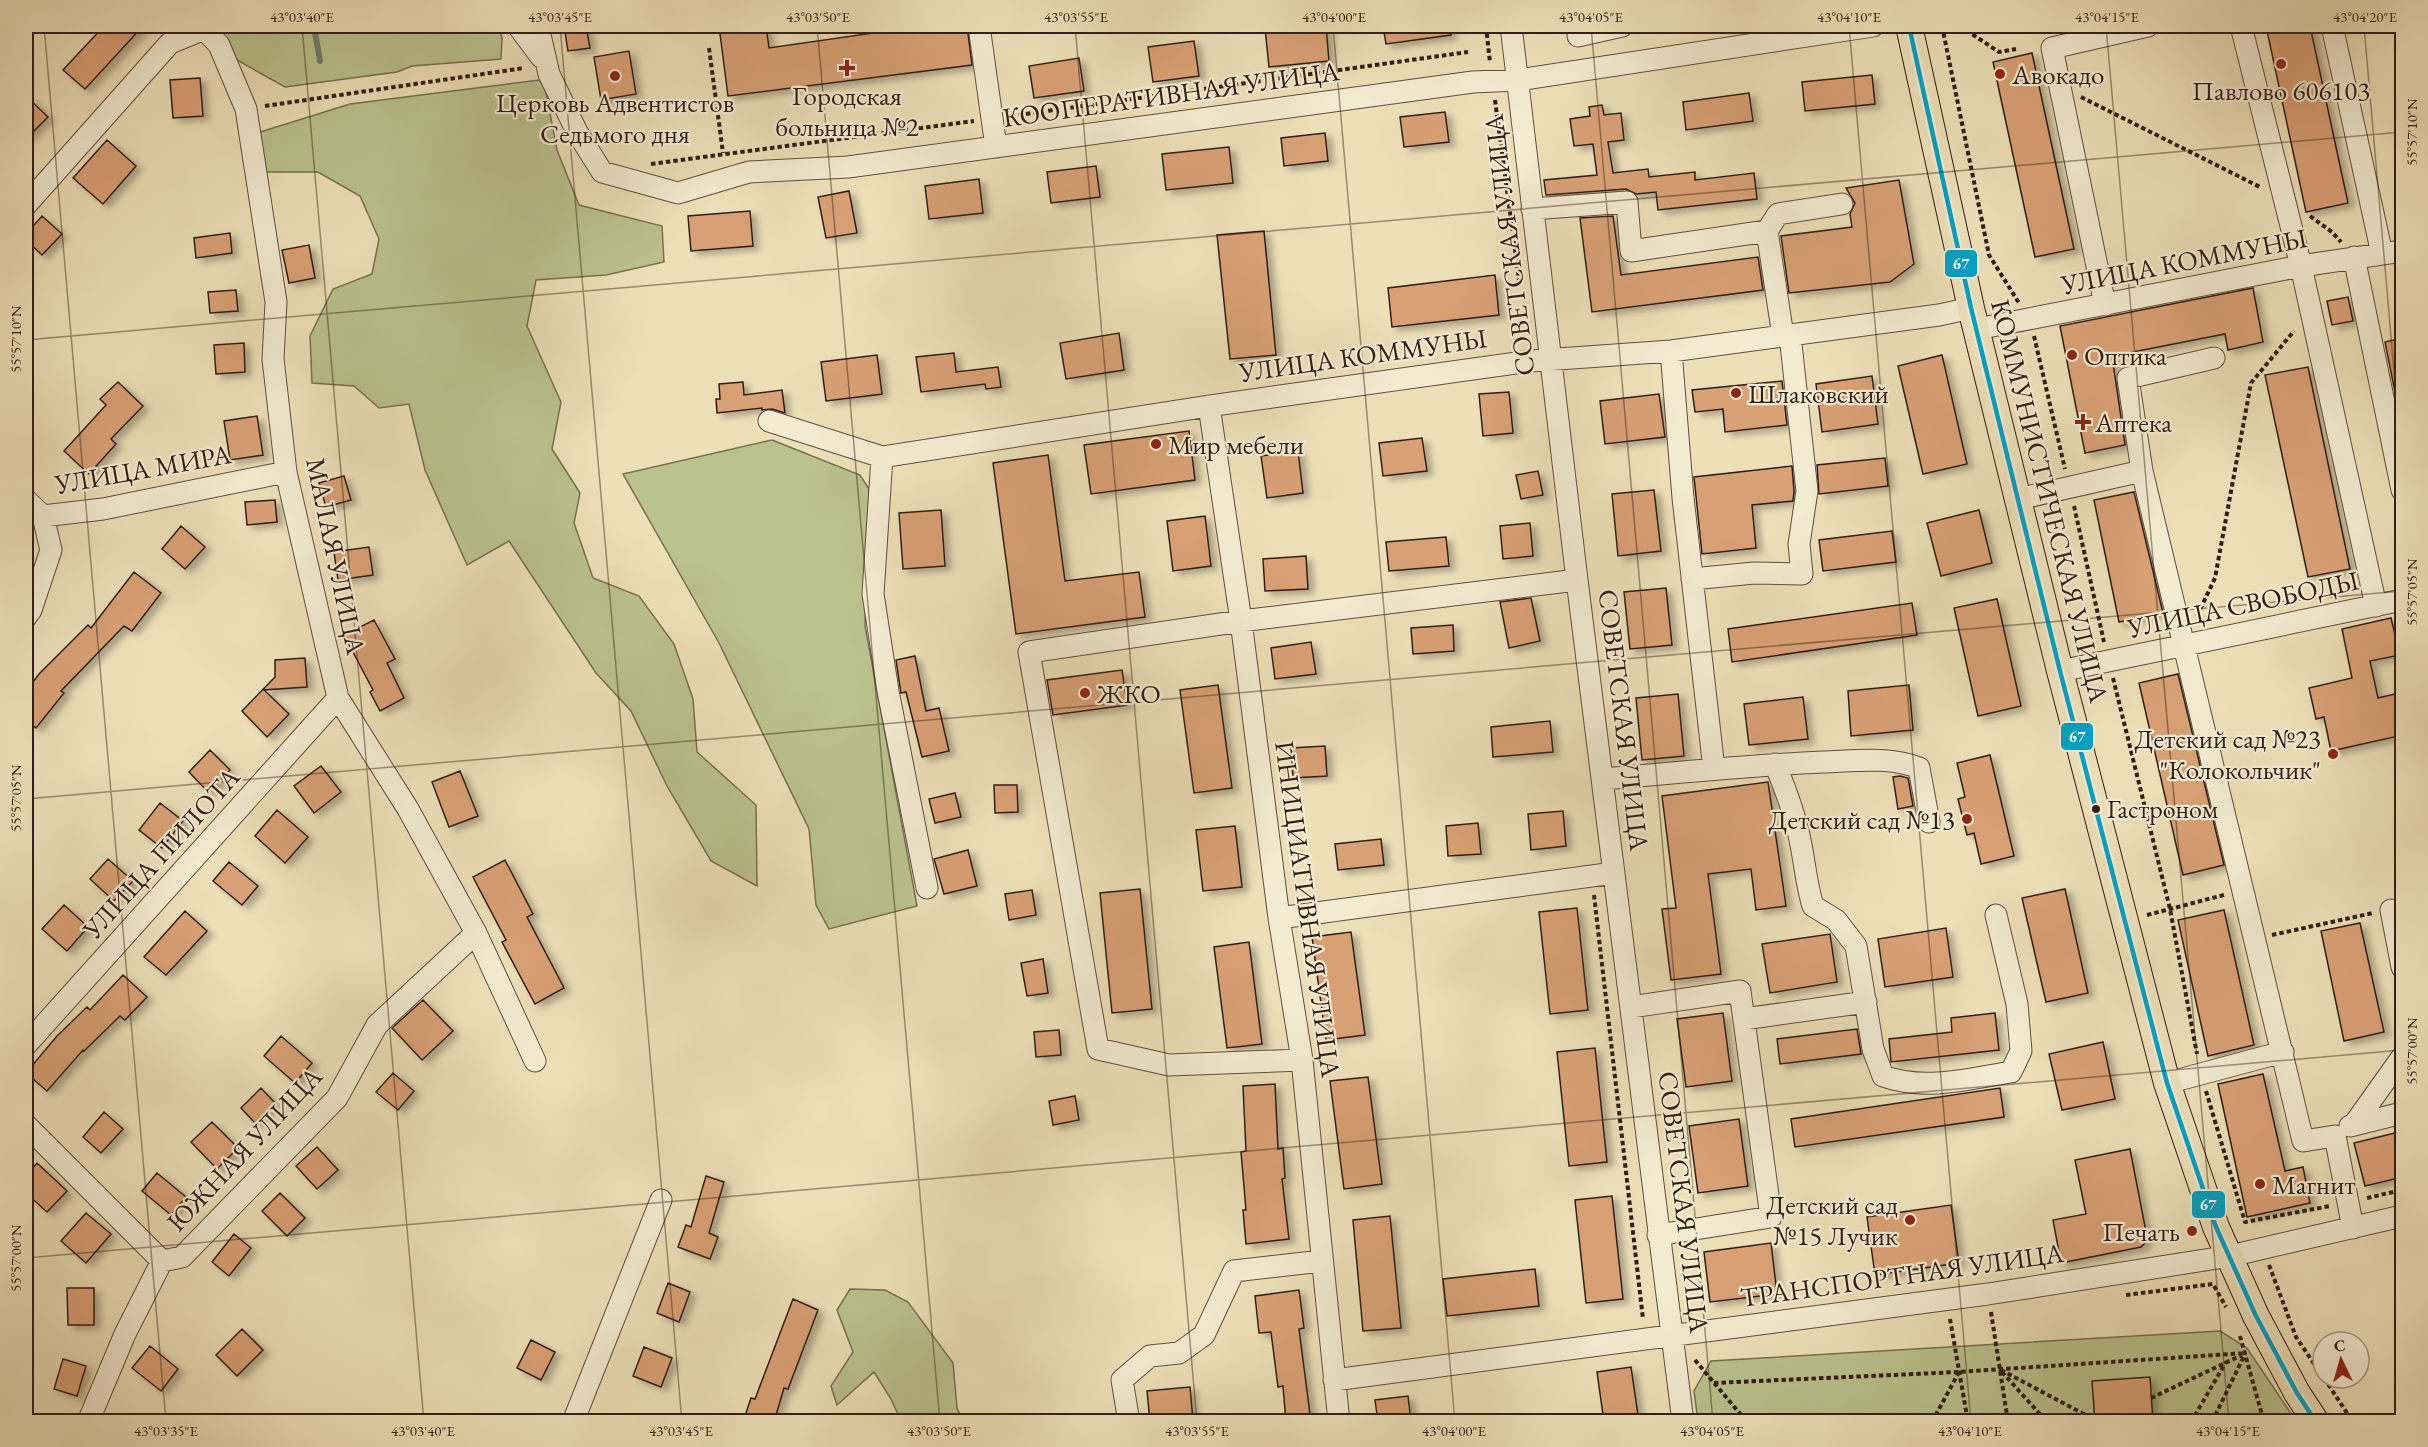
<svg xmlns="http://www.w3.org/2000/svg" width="2428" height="1447" font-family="'EB Garamond',serif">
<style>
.green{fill:#bac28e;stroke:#767052;stroke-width:1.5}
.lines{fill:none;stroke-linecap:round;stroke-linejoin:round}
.stream{stroke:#707e6e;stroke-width:6}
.building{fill:#d8a074;stroke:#321e15;stroke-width:1.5;filter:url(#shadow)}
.minor-casing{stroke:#614e3e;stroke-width:23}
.major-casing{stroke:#321e15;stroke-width:28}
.path{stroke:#321e15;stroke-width:4;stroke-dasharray:4.5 3;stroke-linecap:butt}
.minor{stroke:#f3ebd2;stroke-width:21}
.major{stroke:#ede0b9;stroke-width:26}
.bus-1-casing{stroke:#f3ebd2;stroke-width:9}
.bus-1{stroke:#02a2c5;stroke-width:4.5}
.ticks{fill:none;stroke:#321e15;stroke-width:1.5;stroke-opacity:0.45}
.poi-dot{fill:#8f2418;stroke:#f3ebd2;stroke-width:2}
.bus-dot{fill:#321e15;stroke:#f3ebd2;stroke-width:2}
.labels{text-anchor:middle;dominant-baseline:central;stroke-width:4.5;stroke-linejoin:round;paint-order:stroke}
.bus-label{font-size:26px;fill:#321e15;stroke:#f3ebd2;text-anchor:start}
.poi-label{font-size:27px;fill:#321e15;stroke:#f3ebd2;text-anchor:start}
.street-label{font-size:27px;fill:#321e15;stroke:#f3ebd2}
.line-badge{stroke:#f3ebd2;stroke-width:2}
.badge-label{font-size:16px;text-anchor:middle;font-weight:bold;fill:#fff}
.neatline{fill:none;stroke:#321e15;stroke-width:2}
.ticks-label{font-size:15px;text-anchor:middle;fill:#321e15}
</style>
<defs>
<filter id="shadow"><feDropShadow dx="6" dy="4" stdDeviation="3" flood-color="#0004"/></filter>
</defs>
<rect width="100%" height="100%" fill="#ede0b9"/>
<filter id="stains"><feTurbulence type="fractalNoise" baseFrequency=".00333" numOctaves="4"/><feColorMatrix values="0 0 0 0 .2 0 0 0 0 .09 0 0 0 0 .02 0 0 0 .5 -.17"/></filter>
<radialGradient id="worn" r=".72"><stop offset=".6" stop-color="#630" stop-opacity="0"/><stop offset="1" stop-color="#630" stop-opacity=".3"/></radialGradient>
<path class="green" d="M212 26H499L502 38 501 59 412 66 397 72 285 87 230 56Z
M539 80 545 87 557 150 579 205 662 226 664 262 606 275 536 280 527 326 561 402 552 449 580 493 574 523 593 578 639 596 674 644 693 699 697 752 756 805 757 886 711 861 667 786 631 711 596 673 509 541 467 565 425 470 409 404 379 408 354 386 312 383 310 336 333 289 372 274 379 239 360 196 318 172H263L257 133 350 104Z
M772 440 860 475 869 489 865 626 917 906 829 929 816 905 809 829 719 643 623 474Z
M850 1289 885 1290 908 1302 953 1363 957 1408 963 1421H901L891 1399 874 1372 837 1405 831 1386 853 1352 837 1310Z
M2220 1331 2247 1348 2296 1421H1698L1694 1391 1711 1361Z"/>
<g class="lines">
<path class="stream" d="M314 26 320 61"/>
</g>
<path class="building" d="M104 26H143L85 89 63 70Z
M564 26H586L590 48 568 51Z
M719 26H766L769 48 922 26H967L972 65 728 96Z
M1289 26H1326L1329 61 1269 67 1265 28Z
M1383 26H1450L1451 35 1386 44Z
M2266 26H2310L2348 203 2306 212Z
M1194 41 1199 76 1153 82 1148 47Z
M629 51 636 94 601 100 594 57Z
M2032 53 2074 249 2035 257 1993 62Z
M1079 58 1084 91 1034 98 1029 66Z
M1872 75 1875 104 1805 111 1802 82Z
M200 78 203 116 173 118 170 80Z
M1749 93 1753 121 1686 130 1683 102Z
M26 96 48 117 26 139Z
M1602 105 1604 115 1621 113 1624 140 1608 142 1613 173 1648 169 1649 177 1695 172V180L1754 173 1757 199 1658 210 1656 192 1636 194 1626 189 1546 195 1544 180 1597 175 1593 144 1574 146 1570 119 1590 116 1589 107Z
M1445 112 1449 142 1404 147 1400 117Z
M1325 133 1328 161 1284 166 1281 138Z
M107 140 136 166 103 204 73 178Z
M1229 147 1233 183 1166 190 1162 154Z
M1096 166 1100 197 1051 203 1047 172Z
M979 179 983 213 929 219 925 186Z
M1899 180 1914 264 1890 282 1789 293 1781 236 1852 227 1850 214 1855 203 1846 188Z
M849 191 857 233 826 238 818 197Z
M750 211 753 246 691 251 688 216Z
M42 216 62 234 42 255 26 240V234Z
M1613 216 1621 275 1758 257 1763 290 1592 312 1580 218Z
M1264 231 1276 355 1230 359 1217 235Z
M230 233 232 253 196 258 194 238Z
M309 245 315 278 289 283 282 250Z
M1495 275 1499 315 1392 327 1388 288Z
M2253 288 2263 342 2228 350 2225 334 2112 356 2125 445 2085 453 2060 326Z
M236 290 238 311 210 313 208 292Z
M2348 297 2353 321 2332 325 2327 301Z
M1119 333 1124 370 1066 379 1060 343Z
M2403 338V412H2399L2385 342Z
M244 343 245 372 216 374 214 345Z
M954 353 956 372 998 367 1001 387 986 389 985 384 921 392 916 357Z
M877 355 882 394 826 401 821 362Z
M1942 355 1967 464 1923 474 1898 366Z
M2308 367 2350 569 2308 577 2265 375Z
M1872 376 1878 424 1822 432 1816 384Z
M1782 381 1787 425 1725 432 1723 409 1695 412 1692 390Z
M118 382 143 406 111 439 116 444 89 474 64 451 106 405 100 399Z
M743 382 744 395 782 390 785 413 772 409 762 410V408L717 413 716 399H720L719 384Z
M1509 392 1513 433 1483 436 1479 394Z
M1659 394 1665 437 1605 444 1600 401Z
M257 416 263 455 230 460 224 421Z
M1189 431 1195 480 1091 494 1084 445Z
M1422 438 1427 471 1383 476 1379 443Z
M1298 451 1303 493 1267 498 1261 456Z
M1048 455 1065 581 1139 572 1145 617 1016 634 993 463Z
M1885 458 1888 486 1819 494 1817 465Z
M1792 466 1794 491 1793 501 1752 505 1756 548 1702 554 1694 477Z
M1538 471 1543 495 1521 499 1516 475Z
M344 476 351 500 326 507 319 483Z
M1654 490 1661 551 1618 556 1612 494Z
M2134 492 2163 613 2119 622 2094 500Z
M275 500 277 522 247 525 245 502Z
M941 510 945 566 903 569 899 513Z
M1979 510 1992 563 1941 576 1927 523Z
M1205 516 1211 566 1173 571 1167 521Z
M1530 523 1533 556 1503 559 1500 526Z
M181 526 205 547 185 569 162 549Z
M1892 531 1896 562 1823 571 1819 540Z
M1446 537 1449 566 1389 571 1386 542Z
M369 547 373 575 338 580 334 552Z
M1306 556 1308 589 1265 591 1263 559Z
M134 572 161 593 132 631 124 626 61 691 64 693 36 728 26 720V691L39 674 88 625 91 628Z
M1666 588 1672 645 1630 649 1624 592Z
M1531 598 1540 641 1509 648 1500 602Z
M1997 599 2021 706 1978 716 1954 608Z
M1912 603 1917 635 1732 662 1728 629Z
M2391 618 2400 655 2370 661 2378 698 2403 692V735L2331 751 2324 717 2316 719 2309 688 2352 678 2342 629Z
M374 620 395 659 387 663 404 698 380 711 370 692 373 690 344 635Z
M1453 625 1454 651 1413 654 1411 628Z
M1311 642 1316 674 1275 679 1271 648Z
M915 656 926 711 939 708 949 751 922 757 906 692 901 693 896 660Z
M305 658 307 687 264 690 289 714 267 737 242 711 275 677V660Z
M1122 670 1127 705 1053 715 1047 680Z
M2178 674 2224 865 2183 875 2139 683Z
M1218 685 1232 788 1194 793 1180 690Z
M1909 685 1913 730 1851 736 1848 691Z
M1678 694 1684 756 1642 760 1636 698Z
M1803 697 1808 739 1749 745 1744 704Z
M1550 721 1553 752 1493 757 1491 727Z
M1325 746 1327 776 1293 778 1291 748Z
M210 750 230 770 208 792 189 772Z
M1990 755 2014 856 1981 864 1974 833 1967 835 1958 799 1965 797 1957 763Z
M321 766 341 792 314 813 294 786Z
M460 771 478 816 449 827 432 782Z
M1900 776 1908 778 1913 806 1898 809 1893 777Z
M1768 782 1786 906 1756 910 1751 869 1708 874 1721 974 1671 980 1662 909 1676 908 1662 796Z
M994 785H1017L1018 812 995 813Z
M955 793 961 817 935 823 929 799Z
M160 803 183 821 162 848 139 830Z
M277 810 308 837 285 863 255 836Z
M1563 811 1566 846 1531 850 1528 814Z
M1478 823 1481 854 1448 856 1446 826Z
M1235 826 1242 887 1203 891 1196 830Z
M1381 839 1384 865 1338 870 1335 844Z
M968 850 977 886 944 894 934 859Z
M108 859 133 881 114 901 90 879Z
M505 860 533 914 527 917 564 988 535 1004 502 942 506 940 473 877Z
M229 862 258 886 242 905 213 881Z
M1140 889 1152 1009 1112 1013 1100 893Z
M2065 889 2088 993 2046 1002 2022 898Z
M1032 890 1036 915 1009 920 1005 894Z
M64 905 88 927 67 951 42 929Z
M1577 908 1588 1010 1550 1014 1539 912Z
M2224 910 2254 1045 2208 1056 2178 920Z
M185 911 207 931 166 975 144 957Z
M2360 923 2384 1032 2344 1041 2321 931Z
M1946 928 1953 977 1885 987 1878 939Z
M1351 932 1365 1035 1326 1040 1312 937Z
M1830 934 1837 982 1770 993 1762 944Z
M1249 942 1262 1044 1227 1048 1214 947Z
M1043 959 1048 993 1027 996 1021 963Z
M123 975 147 997 125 1020 120 1016 84 1051 83 1050 47 1091 26 1073 57 1036 87 1007 90 1010Z
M423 1000 453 1031 422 1060 392 1028Z
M1723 1013 1732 1081 1686 1087 1677 1019Z
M1995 1013 1999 1050 1891 1062 1889 1039 1952 1032 1951 1018Z
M1857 1029 1861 1054 1780 1064 1777 1039Z
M1059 1030 1061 1055 1036 1057 1034 1032Z
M281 1036 312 1063 295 1083 264 1056Z
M2103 1042 2115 1099 2062 1110 2049 1054Z
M1595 1048 1607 1162 1569 1166 1557 1052Z
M393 1073 414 1091 398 1110 376 1092Z
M2263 1074 2285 1171 2303 1167 2310 1203 2247 1217 2218 1084Z
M1368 1077 1382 1184 1344 1189 1330 1081Z
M1275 1084 1278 1149 1283 1148 1285 1178 1282 1179 1289 1239 1246 1244 1243 1210H1246L1241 1152 1246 1151 1243 1086Z
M261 1088 275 1103 255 1123 241 1108Z
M2000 1088 2004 1117 1795 1147 1791 1119Z
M1075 1096 1079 1120 1053 1125 1049 1101Z
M104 1112 123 1129 101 1153 83 1137Z
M1739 1119 1748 1186 1698 1193 1689 1126Z
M212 1122 238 1148 217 1169 191 1142Z
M2403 1131V1177L2365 1186 2354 1143Z
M317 1147 338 1170 317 1189 296 1166Z
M2130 1149 2147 1237 2145 1243 2141 1247 2061 1263 2053 1220 2086 1214 2075 1160Z
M37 1163 67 1191 47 1212 26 1193V1176Z
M157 1173 186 1197 171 1215 142 1191Z
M706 1176 724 1182 709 1233 718 1237 710 1259 678 1247 686 1225 691 1227Z
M280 1193 305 1218 287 1236 262 1211Z
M1612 1196 1623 1299 1586 1303 1575 1200Z
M1951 1205 1959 1263 1875 1275 1867 1217Z
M86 1213 111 1234 86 1263 61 1241Z
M1390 1216 1401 1328 1363 1331 1353 1220Z
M234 1234 251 1248 229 1276 212 1262Z
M1771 1243 1777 1294 1710 1302 1704 1252Z
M1535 1269 1539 1306 1447 1316 1443 1279Z
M668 1283 690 1292 679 1322 657 1313Z
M67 1288H94V1325H68Z
M1299 1290 1304 1328 1299 1329 1311 1422H1286L1283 1386 1278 1387 1271 1332 1259 1333 1255 1296Z
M793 1299 818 1310 788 1389 784 1388 774 1422H743L751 1398 755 1399Z
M242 1329 263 1350 237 1376 216 1355Z
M531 1340 555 1352 541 1380 517 1368Z
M150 1346 178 1369 161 1391 132 1368Z
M644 1347 672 1358 661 1387 633 1376Z
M63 1359 86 1366 77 1396 54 1389Z
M1631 1367 1639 1422H1604L1597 1372Z
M2150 1377 2153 1422H2095L2092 1381Z
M1190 1387 1193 1420 1150 1422 1147 1391Z
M1408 1396 1411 1422H1378L1375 1400Z"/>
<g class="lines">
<g class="minor-casing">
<path id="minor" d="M204 26V29L219 45 246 109 276 302 273 359 286 472 338 698 408 809 476 933 535 1061
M518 26 541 57
M538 26 549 74 577 132 602 172 678 193 749 172 848 167 1473 82 1518 80 1873 26
M979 26 996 147
M1511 26 1577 580 1683 1422
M2241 26 2301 266 2376 606
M2332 26 2382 254
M1578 36 1622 26
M26 205 170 43 204 29
M1532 209 1627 202 1631 251 1767 231
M2354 257 2402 490
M2105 305 2052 48 2148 26
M1977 329 2301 266 2402 251
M1783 336 1767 231 1778 214 1842 204
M1671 351 1683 498 1714 769
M2214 358 2128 378 2142 471 2303 1141 2335 1136 2353 1228
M1209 406 1241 621 1279 918 1302 1060 1339 1422
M769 421 882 457 1209 406 1530 361 1671 351 1939 315 1971 308
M882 457 873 594 888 691 927 888
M2018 499 2142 471
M26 500 43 516
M1692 579 1754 573 1802 574 1799 544 1807 491 1790 335
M26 617 31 610 51 550 43 516 103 509 286 472
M2060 671 2402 600
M1775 764C1785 788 1795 814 1800 840 1805 863 1806 884 1813 906L1836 920 1856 946 1873 1049 1883 1076C1924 1091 1969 1079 2011 1072L2021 1051 2017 1004 1996 915
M1602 779C1676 773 1749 765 1823 762 1854 761 1890 756 1919 768L1929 822
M2391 910 2402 967
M1279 918 1614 873
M1631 1007 1740 991 1771 1217 1658 1235
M1744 1019 1866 1002
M26 1045 338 698
M1302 1060 1169 1065 1098 1049 1029 652 1241 621 1577 580
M2167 1083 2283 1052
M2355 1123 2402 1057
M26 1125 162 1261
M2350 1126 2402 1113
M1334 1380 1988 1294 2230 1256 2402 1216
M88 1422 125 1334 162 1261 182 1257 337 1098 377 1025 476 933
M573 1422 661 1200
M1129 1422 1122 1380 1150 1356 1179 1353 1204 1335 1234 1271 1322 1261"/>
</g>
<g class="major-casing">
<path id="major" d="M1909 26 1971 308 2060 671 2167 1083 2216 1227 2256 1316 2297 1393 2316 1422"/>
</g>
<path class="path" d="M1486 26 1490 63
M1942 26 1989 255 2019 303
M1960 26 1999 52 2016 49
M1971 33 1975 26
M709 48 723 153
M2081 97 2262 188
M1495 100 1519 280
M265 106 524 68
M1011 116 1468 52
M651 164 974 121
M2310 216 2332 232 2341 242
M2034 336 2065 469
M2074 506 2104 642
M2197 616 2215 578 2251 383 2294 331
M2113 678 2170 909 2197 1054
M1594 895 1643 1319
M2147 915 2224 895
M2272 935 2373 913
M2206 1091 2245 1222 2330 1206
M2367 1198 2402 1190
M2400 1234 2402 1245
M2269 1265 2296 1337 2323 1377
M2126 1295 2213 1284 2226 1307
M1991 1312 2008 1422
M1950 1319 1968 1422
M2240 1336 2264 1422
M1695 1360 1747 1422
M2001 1370 2095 1420
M2002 1372 2047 1422
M2324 1378 2353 1422
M1714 1383 1959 1372 2245 1353
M2151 1398 2242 1355
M1932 1422 1959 1372
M2191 1422 2226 1362
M2212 1422 2245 1354"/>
<use href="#minor" class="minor"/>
<use href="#major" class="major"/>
<g class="bus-1-casing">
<path id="bus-1" d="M1909 26 1971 308 2060 671 2167 1083 2216 1227 2256 1316 2297 1393 2316 1422"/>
</g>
<use href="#bus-1" class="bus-1"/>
</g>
<path class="ticks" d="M44 26 166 1422M302 26 424 1422M560 26 682 1422M817 26 940 1422M1075 26 1197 1422M1333 26 1455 1422M1591 26 1713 1422M1849 26 1971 1422M2106 26 2229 1422M2364 26 2402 463M26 340 2402 132M26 799 2402 591M26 1258 2402 1050"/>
<g class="poi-dot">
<circle cx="2281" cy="64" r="6"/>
<path d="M844 59h6v6h6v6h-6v6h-6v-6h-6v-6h6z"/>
<circle cx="2000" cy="74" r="6"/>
<circle cx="615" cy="76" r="6"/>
<circle cx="2072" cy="355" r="6"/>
<circle cx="1736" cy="393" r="6"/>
<path d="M2080 413h6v6h6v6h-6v6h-6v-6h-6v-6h6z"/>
<circle cx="1156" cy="444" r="6"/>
<circle cx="1085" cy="693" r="6"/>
<circle cx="2333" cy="754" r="6"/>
<circle cx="1967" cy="819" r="6"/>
<circle cx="2260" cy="1184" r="6"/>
<circle cx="1910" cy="1220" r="6"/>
<circle cx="2192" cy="1231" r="6"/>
</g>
<circle class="bus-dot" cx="2096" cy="809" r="5"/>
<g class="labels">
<g class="bus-label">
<text x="2107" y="809">Гастроном</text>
</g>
<g class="poi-label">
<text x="2012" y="74">Авокадо</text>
<text x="2281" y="90" text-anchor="middle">Павлово 606103</text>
<text x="847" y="95" text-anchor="middle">Городская<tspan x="847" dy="31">больница №2</tspan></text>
<text x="615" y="102" text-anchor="middle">Церковь Адвентистов<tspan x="615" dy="31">Седьмого дня</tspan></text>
<text x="2084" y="355">Оптика</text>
<text x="1748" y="393">Шлаковский</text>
<text x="2095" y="422">Аптека</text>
<text x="1168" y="444">Мир мебели</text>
<text x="1097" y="693">ЖКО</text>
<text x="2321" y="738" text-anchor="end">Детский сад №23<tspan x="2321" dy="31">"Колокольчик"</tspan></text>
<text x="1955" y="819" text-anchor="end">Детский сад №13</text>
<text x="2272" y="1184">Магнит</text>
<text x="1898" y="1204" text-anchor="end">Детский сад<tspan x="1898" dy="31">№15 Лучик</tspan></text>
<text x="2180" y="1231" text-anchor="end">Печать</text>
</g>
<g class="street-label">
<text transform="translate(1171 94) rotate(-8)">КООПЕРАТИВНАЯ УЛИЦА</text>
<text transform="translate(1509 245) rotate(-97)">СОВЕТСКАЯ УЛИЦА</text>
<text transform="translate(2184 261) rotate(-11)">УЛИЦА КОММУНЫ</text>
<text transform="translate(1363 355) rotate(-8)">УЛИЦА КОММУНЫ</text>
<text transform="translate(143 469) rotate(-10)">УЛИЦА МИРА</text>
<text transform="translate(2050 501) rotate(76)">КОММУНИСТИЧЕСКАЯ УЛИЦА</text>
<text transform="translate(336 556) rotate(78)">МАЛАЯ УЛИЦА</text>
<text transform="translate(2243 604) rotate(-12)">УЛИЦА СВОБОДЫ</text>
<text transform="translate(1624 720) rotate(83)">СОВЕТСКАЯ УЛИЦА</text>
<text transform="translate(161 853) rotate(-48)">УЛИЦА ПИЛОТА</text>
<text transform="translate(1308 909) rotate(82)">ИНИЦИАТИВНАЯ УЛИЦА</text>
<text transform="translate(244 1149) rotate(-47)">ЮЖНАЯ УЛИЦА</text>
<text transform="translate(1684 1202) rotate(83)">СОВЕТСКАЯ УЛИЦА</text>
<text transform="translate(1902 1275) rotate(-8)">ТРАНСПОРТНАЯ УЛИЦА</text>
</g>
</g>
<g class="line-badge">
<rect x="1944" y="249" width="34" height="29" rx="6" fill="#02a2c5"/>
<rect x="2060" y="722" width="34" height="29" rx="6" fill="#02a2c5"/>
<rect x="2191" y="1190" width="35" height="29" rx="6" fill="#02a2c5"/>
</g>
<g class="badge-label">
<text x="1961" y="269">67</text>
<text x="2077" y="742">67</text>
<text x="2208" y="1210">67</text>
</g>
<rect width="2428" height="1447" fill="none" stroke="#ede0b9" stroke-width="66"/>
<g transform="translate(2341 1360) rotate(355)"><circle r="28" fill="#f3ebd2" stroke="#a69986" stroke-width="1.5"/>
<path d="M0-4.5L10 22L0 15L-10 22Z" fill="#8f2418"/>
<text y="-9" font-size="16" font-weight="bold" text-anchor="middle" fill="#321e15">С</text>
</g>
<rect x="33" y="33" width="2362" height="1381" class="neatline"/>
<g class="ticks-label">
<text x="302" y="22">43°03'40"E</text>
<text x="560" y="22">43°03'45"E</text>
<text x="818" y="22">43°03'50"E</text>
<text x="1076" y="22">43°03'55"E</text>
<text x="1334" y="22">43°04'00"E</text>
<text x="1591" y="22">43°04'05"E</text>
<text x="1849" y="22">43°04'10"E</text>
<text x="2107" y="22">43°04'15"E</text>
<text x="2365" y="22">43°04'20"E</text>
<text transform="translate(2412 132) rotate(-90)" y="5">55°57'10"N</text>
<text transform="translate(16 339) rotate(-90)" y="5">55°57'10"N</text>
<text transform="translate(2412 592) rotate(-90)" y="5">55°57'05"N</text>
<text transform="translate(16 798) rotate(-90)" y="5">55°57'05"N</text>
<text transform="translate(2412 1051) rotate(-90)" y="5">55°57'00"N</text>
<text transform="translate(16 1258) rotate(-90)" y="5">55°57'00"N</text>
<text x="166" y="1436">43°03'35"E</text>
<text x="423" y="1436">43°03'40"E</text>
<text x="681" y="1436">43°03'45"E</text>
<text x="939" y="1436">43°03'50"E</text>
<text x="1197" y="1436">43°03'55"E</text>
<text x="1454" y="1436">43°04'00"E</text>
<text x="1712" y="1436">43°04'05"E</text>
<text x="1970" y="1436">43°04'10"E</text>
<text x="2228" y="1436">43°04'15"E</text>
</g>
<rect width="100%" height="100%" filter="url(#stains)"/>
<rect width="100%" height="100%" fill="url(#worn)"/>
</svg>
